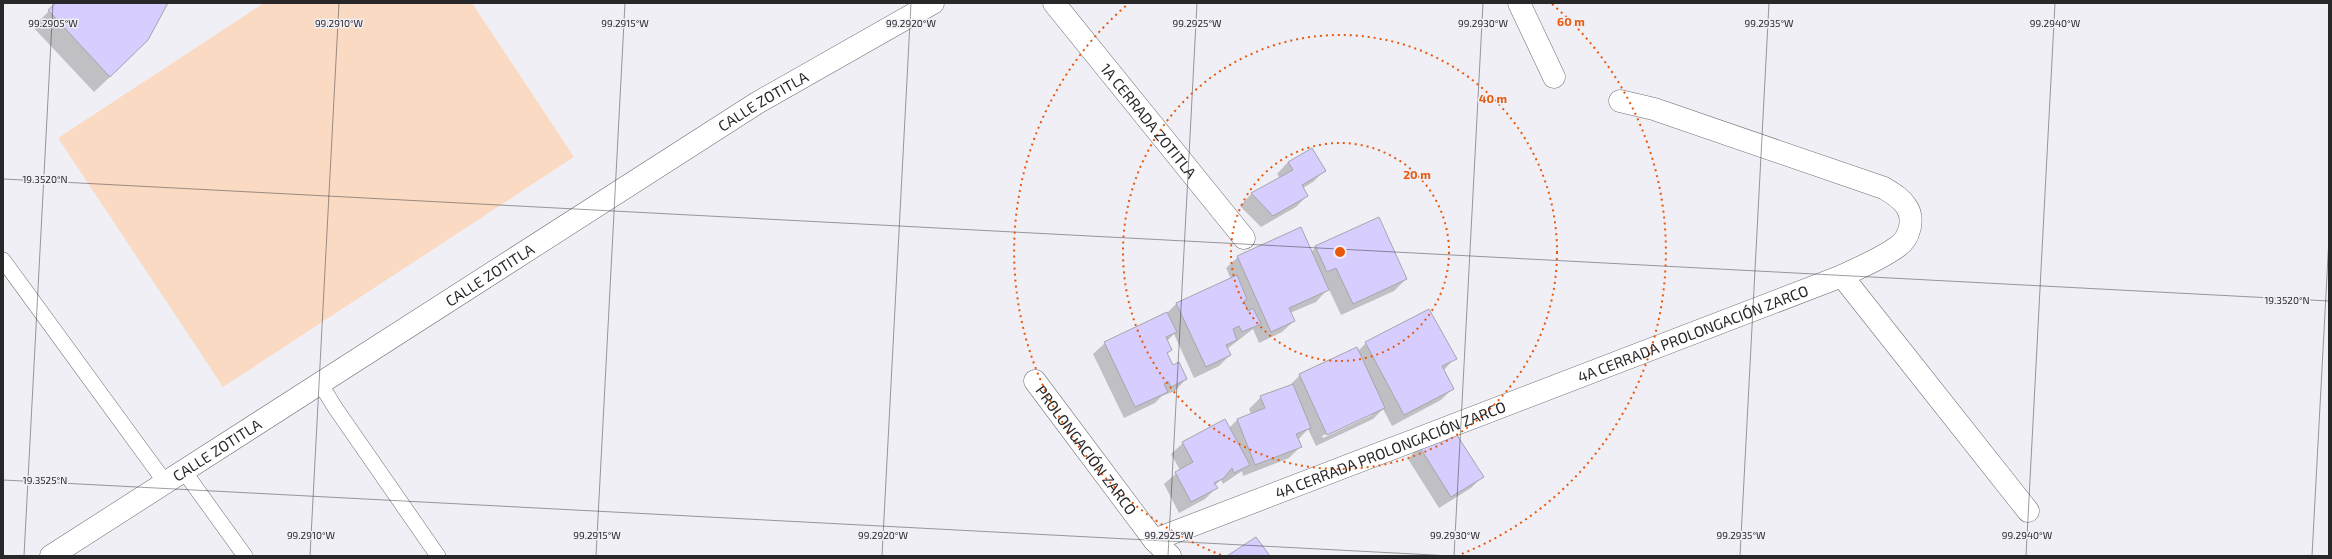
<svg xmlns="http://www.w3.org/2000/svg" width="2332" height="559" font-family="'Exo 2',sans-serif">
<style>
.green{fill:#fbdac4}
.shadow{fill:#0003;fill-rule:evenodd}
.building{fill:#d7cdfe;stroke:#a6a5ac}
.lines{fill:none;stroke-linecap:round;stroke-linejoin:round}
.service-casing{stroke:#6f6e74;stroke-width:16}
.minor-casing{stroke:#6f6e74;stroke-width:23}
.service{stroke:#fff;stroke-width:15}
.minor{stroke:#fff;stroke-width:22}
.ticks{fill:none;stroke:#28272a;stroke-width:1;stroke-opacity:0.45}
.ring{fill:none;stroke:#e8590c;stroke-width:2;stroke-dasharray:2 4}
.labels{text-anchor:middle;dominant-baseline:central;stroke-width:3;stroke-linejoin:round;paint-order:stroke}
.street-label{font-size:15px;fill:#28272a;stroke:#f1eff6}
.ticks-label{font-size:10px;text-anchor:middle;fill:#28272a;stroke:#f1eff6;stroke-width:3;stroke-linejoin:round;paint-order:stroke}
.centre{fill:#e8590c;stroke:#f1eff6;stroke-width:2}
.ring-label{font-size:12px;text-anchor:middle;font-weight:bold;fill:#e8590c;stroke:#f1eff6;stroke-width:3;stroke-linejoin:round;paint-order:stroke}
</style>
<rect width="100%" height="100%" fill="#f1eff6"/>
<path class="green" d="M264 3H472L574 157 223 387 58 138Z"/>
<path class="shadow" d="M57 3H167L132 56 94 92 33 27Z
M1288 162 1324 171 1313 182 1303 188 1307 196 1296 207 1261 227 1240 206 1251 194 1280 178 1277 174Z
M1316 247 1406 279 1394 291 1341 315 1327 285 1326 286 1327 290 1316 302 1290 313 1294 321 1282 332 1259 343 1253 329 1227 349 1230 355 1219 366 1194 378 1174 334 1167 341 1171 350 1166 355 1172 366 1186 379 1175 391 1162 396 1155 403 1124 418 1093 354 1105 343 1167 313 1176 304 1231 279 1226 268 1238 257 1311 252Z
M1366 343 1455 358 1444 370 1453 388 1441 400 1392 426 1383 409 1373 419 1316 446 1308 429 1298 440 1300 447 1289 458 1243 476 1242 471 1223 484 1221 480 1215 485 1216 488 1205 499 1179 513 1164 484 1180 470 1171 454 1183 443 1229 428 1237 420 1251 414 1249 409 1261 397 1288 387 1300 375 1358 351ZM1372 413V415L1323 438 1322 436Z
M1419 447 1482 477 1471 488 1439 508 1408 459Z"/>
<path class="building" d="M56 3H168L148 40 110 77 48 10Z
M1312 148 1326 171 1302 185 1308 196 1273 216 1251 193 1293 170 1288 162Z
M1379 217 1407 279 1353 304 1336 268 1327 272 1315 246Z
M1301 227 1329 290 1289 308 1295 321 1271 332 1237 256Z
M1237 275 1247 299 1244 301 1248 311 1253 308 1261 324 1242 332 1239 326 1233 329 1237 340 1226 345 1231 355 1206 367 1176 303Z
M1429 309 1457 359 1442 366 1454 389 1404 415 1365 342Z
M1167 312 1177 332 1166 337 1172 350 1167 353 1173 365 1179 362 1187 379 1171 387 1168 381 1164 384 1168 392 1135 407 1104 342Z
M1357 347 1385 408 1327 435 1299 374Z
M1293 384 1311 428 1296 434 1302 447 1255 465 1237 419 1265 408 1260 396Z
M1225 419 1250 465 1234 473 1232 468 1224 478 1214 483 1218 488 1191 502 1175 472 1193 462 1182 442Z
M1451 426 1484 477 1451 497 1419 446Z
M1256 537 1270 556H1227Z"/>
<g class="lines">
<g class="service-casing">
<path id="service" d="M3 260 165 482
M321 385 336 409 438 556
M183 470 245 556"/>
</g>
<g class="minor-casing">
<g id="minor">
<path id="s1" d="M1054 3 1244 238"/>
<path d="M1519 3 1554 77"/>
<path d="M1842 276 2028 511"/>
<path id="s2" d="M1035 381 1154 540 1170 556"/>
<path id="s3" d="M1154 540 1842 276C1860 267 1881 259 1897 247 1910 239 1915 218 1906 206 1901 198 1892 193 1884 188L1654 109 1620 101"/>
<path id="s4" d="M51 556 757 103 933 3"/>
</g>
</g>
<use href="#service" class="service"/>
<use href="#minor" class="minor"/>
</g>
<path class="ticks" d="M3 179 2329 301M3 480 1452 556M24 556 53 3M310 556 339 3M596 556 625 3M882 556 911 3M1168 556 1197 3M1454 556 1483 3M1740 556 1769 3M2026 556 2055 3M2312 556 2329 238"/>
<g class="ring">
<circle cx="1340" cy="252" r="109"/>
<circle cx="1340" cy="252" r="217"/>
<path d="M1221 555A326 326 0 0 1 1128 4M1552 4A326 326 0 0 1 1459 555"/>
</g>
<g class="labels">
<g class="street-label">
<text stroke="none"><textPath href="#s4" startOffset="845">CALLE ZOTITLA</textPath></text>
<text stroke="none"><textPath href="#s1" startOffset="151">1A CERRADA ZOTITLA</textPath></text>
<text stroke="none"><textPath href="#s4" startOffset="521">CALLE ZOTITLA</textPath></text>
<text stroke="none"><textPath href="#s3" startOffset="577">4A CERRADA PROLONGACIÓN ZARCO</textPath></text>
<text stroke="none"><textPath href="#s4" startOffset="197">CALLE ZOTITLA</textPath></text>
<text stroke="none"><textPath href="#s3" startOffset="253">4A CERRADA PROLONGACIÓN ZARCO</textPath></text>
<text stroke="none"><textPath href="#s2" startOffset="86">PROLONGACIÓN ZARCO</textPath></text>
</g>
</g>
<g class="ticks-label">
<text x="53" y="27">99.2905°W</text>
<text x="339" y="27">99.2910°W</text>
<text x="625" y="27">99.2915°W</text>
<text x="911" y="27">99.2920°W</text>
<text x="1197" y="27">99.2925°W</text>
<text x="1483" y="27">99.2930°W</text>
<text x="1769" y="27">99.2935°W</text>
<text x="2055" y="27">99.2940°W</text>
<text x="45" y="183">19.3520°N</text>
<text x="2287" y="304">19.3520°N</text>
<text x="45" y="484">19.3525°N</text>
<text x="311" y="539">99.2910°W</text>
<text x="597" y="539">99.2915°W</text>
<text x="883" y="539">99.2920°W</text>
<text x="1169" y="539">99.2925°W</text>
<text x="1455" y="539">99.2930°W</text>
<text x="1741" y="539">99.2935°W</text>
<text x="2027" y="539">99.2940°W</text>
</g>
<circle cx="1340" cy="252" r="6" class="centre"/>
<g class="ring-label">
<text x="1571" y="26">60 m</text>
<text x="1493" y="103">40 m</text>
<text x="1417" y="179">20 m</text>
</g>
<rect width="2332" height="559" fill="none" stroke="#28272a" stroke-width="8"/>
</svg>
